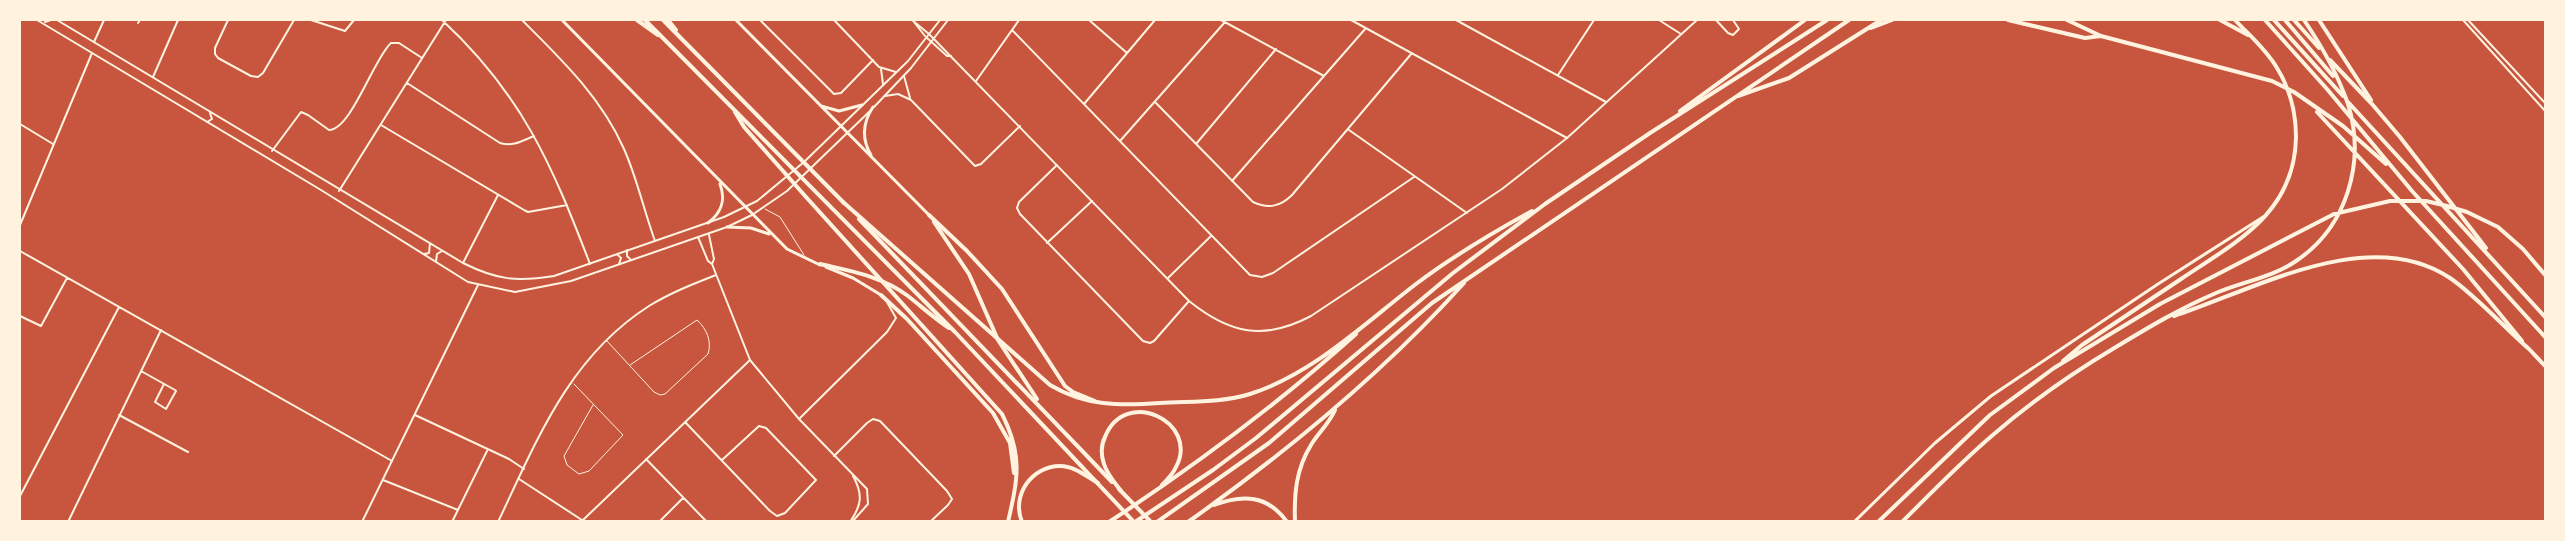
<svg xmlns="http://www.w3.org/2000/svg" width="2565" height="541" font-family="Quicksand,sans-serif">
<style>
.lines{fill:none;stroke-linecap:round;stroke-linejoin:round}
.service{stroke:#fff3e0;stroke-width:1}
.minor{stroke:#fff3e0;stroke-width:2}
.tertiary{stroke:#fff3e0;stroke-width:2}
.primary{stroke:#fff3e0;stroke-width:3}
.trunk{stroke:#fff3e0;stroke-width:4}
.motorway{stroke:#fff3e0;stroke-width:4}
</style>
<rect width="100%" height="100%" fill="#c8553d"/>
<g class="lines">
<path class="service" d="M765 209 780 217 804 255
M607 341 654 392 660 395 665 394 708 354C712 342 707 329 697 320L630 365
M574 384 623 435 589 471 579 474 567 465 564 456 593 405"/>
<path class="minor" d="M228 20 215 48V54L218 58 251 76 258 77 263 73 294 20
M311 20 345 31 354 20
M442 20C522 94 552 165 590 264
M522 20C561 59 601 97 624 149 637 178 644 211 655 241
M760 20 834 94 841 93 873 60
M834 20 879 67 896 72
M912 20 929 34
M1089 20 1127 53
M1221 20 1324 76
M1351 20 1567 138
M1456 20 1606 102
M1659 20 1681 34
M914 22 925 36
M138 23 140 20
M1012 30 1250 275 1262 277 1273 273 1414 177
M94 42 104 20
M881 69 883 84
M1558 75 1594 20
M904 76 910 98
M153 77 178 20
M976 81 1019 20
M407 83 500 143C513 147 522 141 534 136
M885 96 898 94 911 100 975 166 981 164 1020 126
M1155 102 1253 202C1268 209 1280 207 1292 195L1412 53
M1084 104 1155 20
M20 124 53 144
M381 125 524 210 528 212 567 205
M1349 130 1467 213
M1120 141 1225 22
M1196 144 1276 49
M272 151 301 112 308 115 329 130C351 130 374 58 391 43H399L422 58
M1057 165 1019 202 1017 208 1020 214 1143 341 1150 343 1154 341 1189 301
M1232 181 1366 28
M339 191 446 20
M20 225 92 53
M1047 243 1092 201
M20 251 392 461
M463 263 498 195
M1168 278 1211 236
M20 316 41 326 67 278
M141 371 175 390 176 391 166 409 155 402 164 384
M119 415 188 452
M415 415 509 459 524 469
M799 419 887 332 896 318 887 302
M685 422 770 511 777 516 785 513 816 480 766 428 759 426 722 460
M834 456 867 423 873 419 880 421 947 491 952 499 948 505 930 522
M646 459 707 522
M519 479 585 522
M383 480 458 510
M20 496 119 307
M583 520 750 360
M68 522 161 330
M452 522 487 451
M498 522C537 440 569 357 649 306 670 293 693 284 716 275
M659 522 683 498"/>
<path class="tertiary" d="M37 20 321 190 468 282 515 292 571 281 727 227 752 215 787 191 870 111
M57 20 463 263C497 280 517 282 554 276L724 217 757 201 804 162 908 61 940 20
M1716 20 1728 33 1733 35 1739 29 1733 20
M2463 20 2546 112
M2468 20 2546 104
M45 22 51 20
M929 34 1189 301C1230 334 1264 341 1311 316L1502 189 1567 138 1697 20
M926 37 947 56H951
M874 107 911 68 948 20
M207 122 212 119 210 113
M709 235 714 259 712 264
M698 237 708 261 712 264 750 360 799 419 867 489 868 504 852 522
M627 250V256L631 260
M424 254 429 253 430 243
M617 254 621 258 619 264
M436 262 437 254 442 251
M362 522 478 285
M850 522C862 505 863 494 853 476"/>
<path class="primary" d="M562 20 787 249 820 265
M736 20 929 215
M821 106 839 111 862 105
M871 155C861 138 863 122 873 107
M708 223C722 212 726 200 720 184
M727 227 751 228 769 234
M826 267 853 278 881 295
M1854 522 1935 443 1991 396 2158 284 2263 217"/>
<path class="trunk" d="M637 20 658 35
M645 20 955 332 1134 522
M663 20 844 203
M668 20 676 30
M859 219 1112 482
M934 222 969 274 998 340 1037 399
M820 264C850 271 882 276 908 296 922 307 934 318 949 328
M1119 489 1151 522"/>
<path class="motorway" d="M2008 20 2085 38 2101 36
M2067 20 2101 36 2272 81 2294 92 2343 126 2386 164
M2220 20 2248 35
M2265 20 2327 89 2412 191 2546 338
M2274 20 2343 96
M2285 20 2333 76
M2294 20 2319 48
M2319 20 2371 100
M1871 28 1892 20
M2330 60 2372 104 2400 137 2486 248
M1738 96 1789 78 1881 20
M2348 102 2546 318
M1680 111 1805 20
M735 112 744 127 806 197 1002 414C1023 456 1018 478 1008 522
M2317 112 2463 269 2522 341
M843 202 1050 385C1085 406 1120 406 1160 403 1189 401 1221 403 1250 394 1313 374 1365 323 1416 284 1453 256 1492 233 1532 211
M929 215 967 251 1002 289 1065 386 1073 392 1095 401
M881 295 907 319 993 413 1010 443 1014 473
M2174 316C2256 289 2369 224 2450 278 2475 295 2505 328 2529 349
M2529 349 2546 367
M2063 361 2082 345C2115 323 2148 301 2181 279 2236 242 2295 213 2296 137 2296 112 2290 89 2277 68 2266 49 2249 35 2235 20
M1121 491C1115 483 1107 474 1104 464 1101 455 1101 445 1105 437 1125 386 1200 422 1176 467 1173 474 1167 480 1162 485
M1214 505C1243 494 1268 495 1287 522
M1022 522C1011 495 1032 466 1060 466 1074 466 1086 476 1098 483
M1109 522C1196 465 1278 404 1356 334
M1135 522 1213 470 1256 438 1453 273 1545 204 1650 133 1827 20
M1157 522 1269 443 1432 303 1849 20
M1188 522C1288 451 1382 374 1464 283
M1295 522C1294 494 1296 469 1311 445 1318 433 1329 424 1335 410
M1878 522 1990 415 2054 368 2160 304 2334 214 2390 201H2426L2447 206 2467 212 2498 227 2523 249 2546 276
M1902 522C1932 492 1962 461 1994 434 2032 401 2074 372 2116 347 2149 327 2181 308 2216 293 2242 282 2273 277 2296 261 2347 227 2366 162 2348 104 2338 75 2321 45 2304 20"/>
</g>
<rect width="2565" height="541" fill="none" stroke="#fff3e0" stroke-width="42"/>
</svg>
